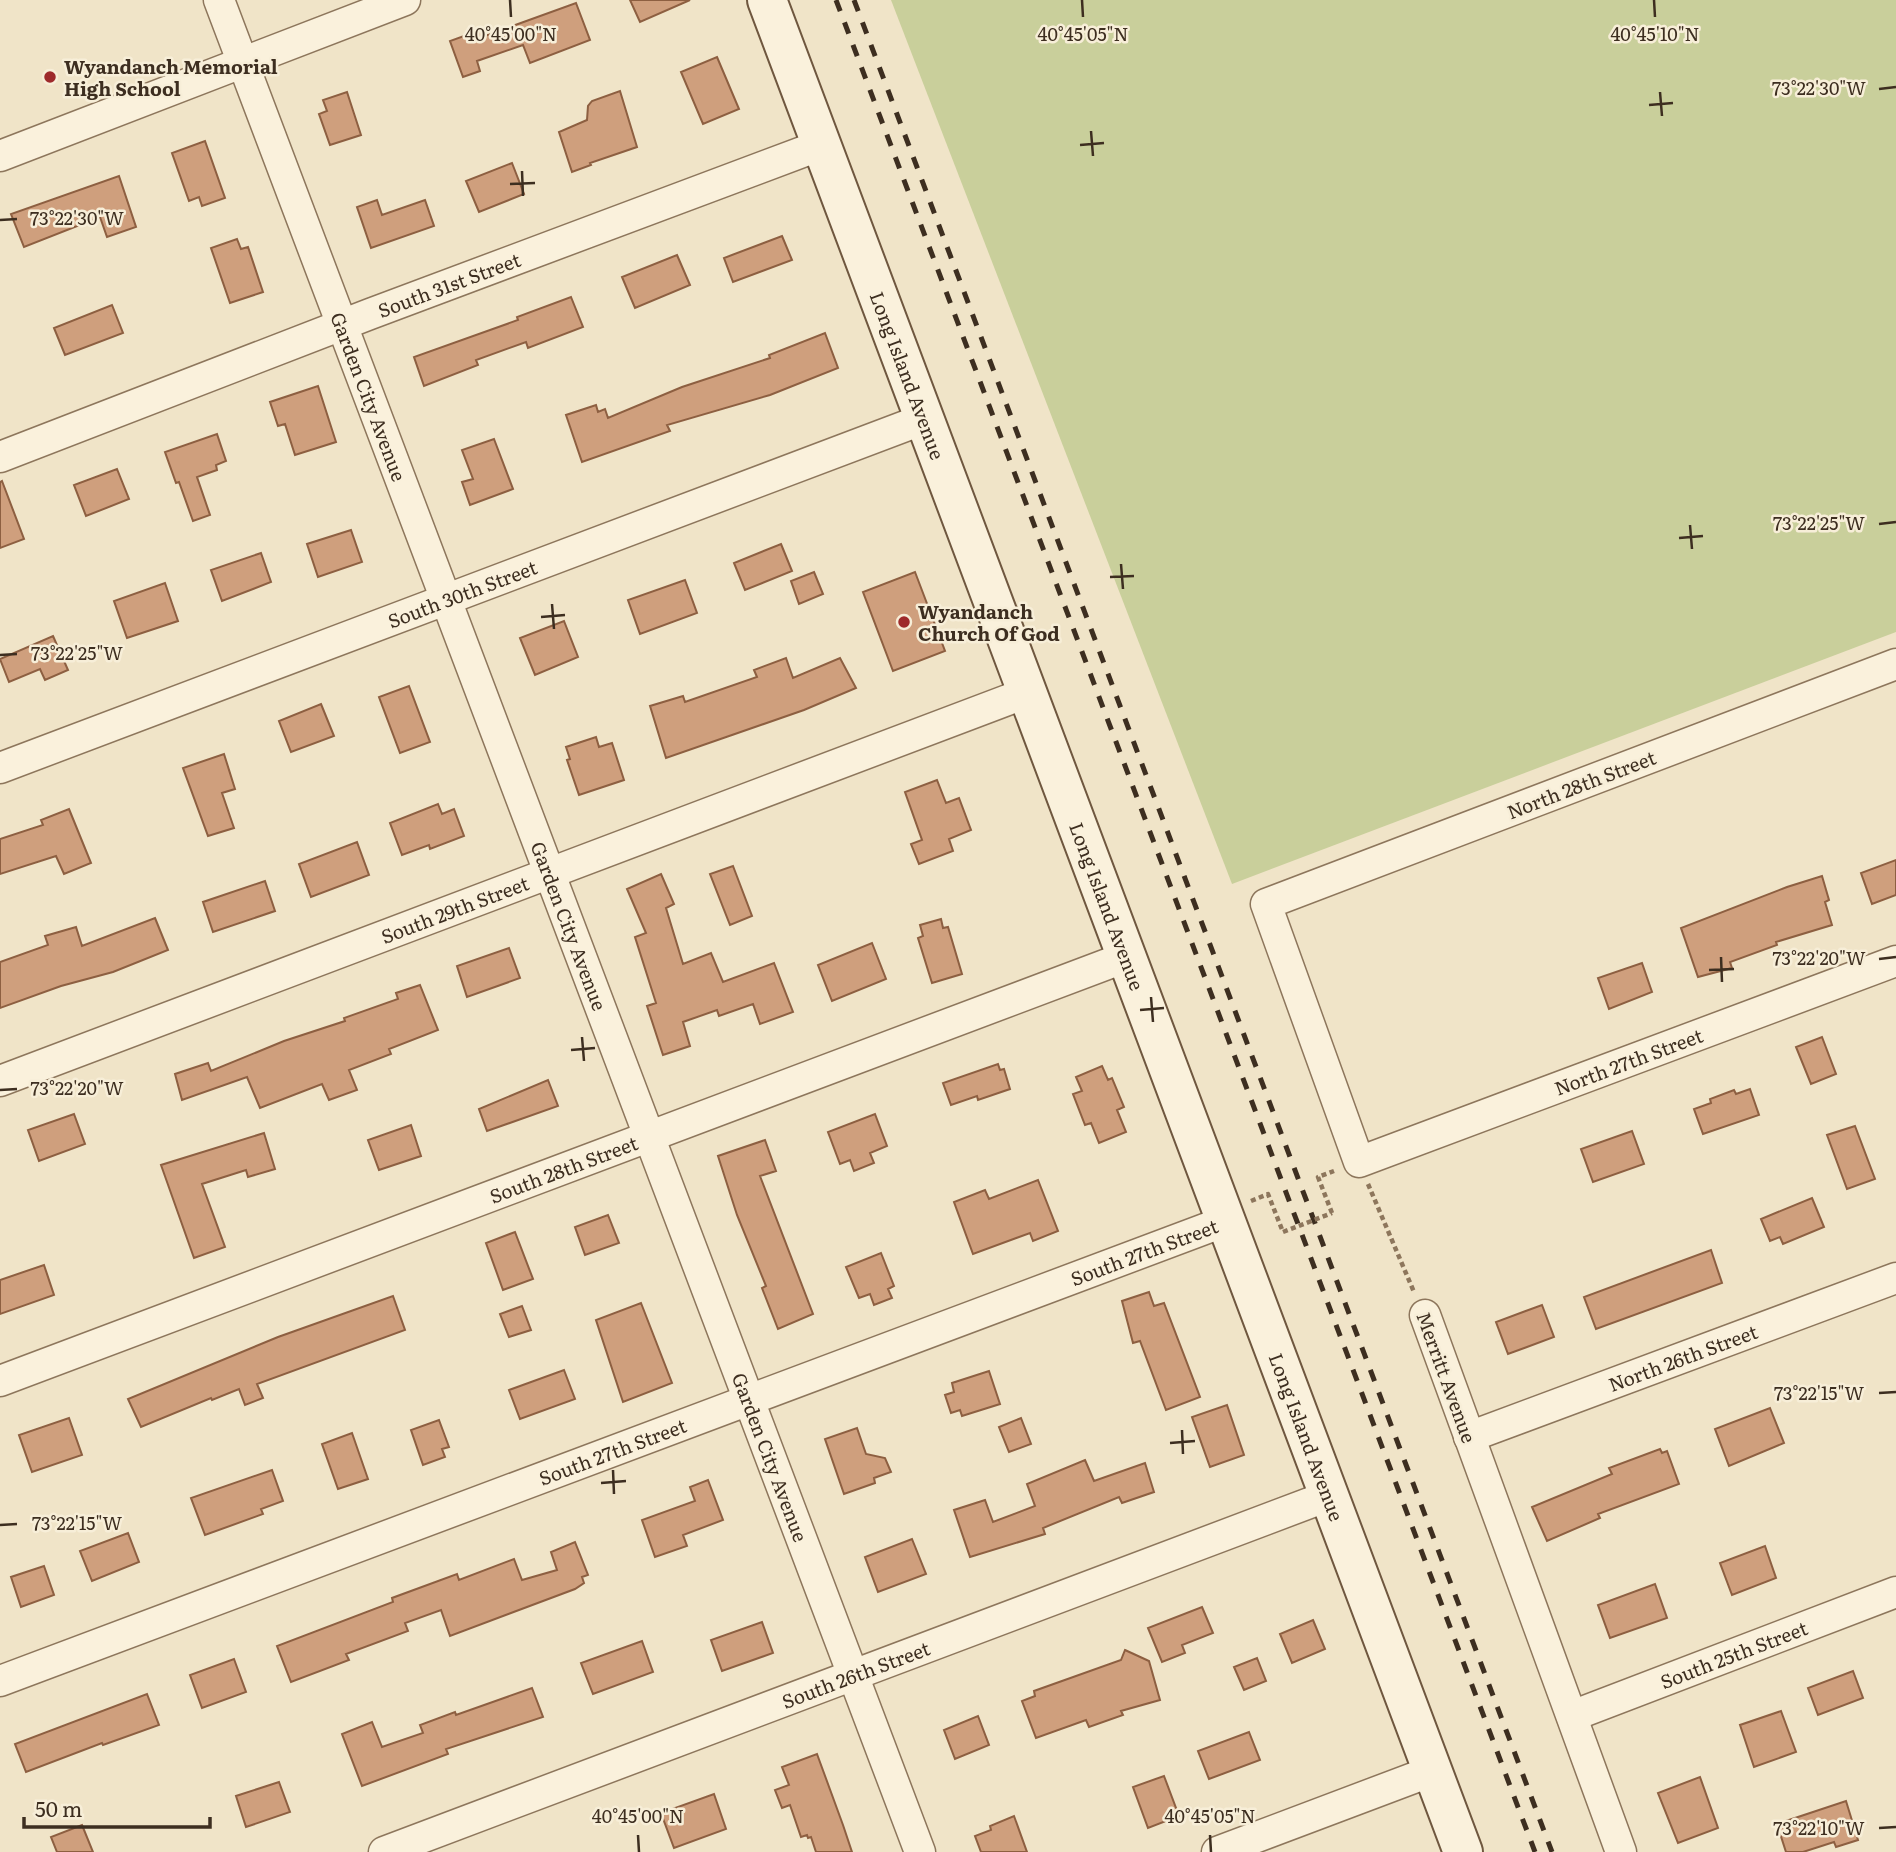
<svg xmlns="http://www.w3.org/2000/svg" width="1896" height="1852" font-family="Literata,serif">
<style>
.green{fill:#c9cf9b}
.building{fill:#cf9f7d;stroke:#8d5f41;stroke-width:2}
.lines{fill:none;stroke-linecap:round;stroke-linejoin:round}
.street-casing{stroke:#8d765c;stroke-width:33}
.secondary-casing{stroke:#6f573f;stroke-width:42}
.path{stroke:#8d765c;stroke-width:4.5;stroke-dasharray:5 3.5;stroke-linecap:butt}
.street{stroke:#faf1dc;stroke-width:30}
.secondary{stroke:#faf1dc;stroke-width:38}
.rail{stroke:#3d2e20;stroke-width:5;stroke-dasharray:12 12;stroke-linecap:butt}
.path-bridge{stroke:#8d765c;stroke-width:4.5;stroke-dasharray:5 3.5;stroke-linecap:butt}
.ticks{fill:none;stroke:#3d2e20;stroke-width:2.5}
.poi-dot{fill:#9e2a2b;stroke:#f7eed8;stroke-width:2.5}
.labels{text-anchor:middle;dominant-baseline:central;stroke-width:5;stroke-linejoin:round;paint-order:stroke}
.poi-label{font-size:19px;font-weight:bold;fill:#3d2e20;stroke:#f7eed8;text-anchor:start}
.street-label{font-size:19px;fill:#3d2e20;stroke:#f7eed8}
.ticks-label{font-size:18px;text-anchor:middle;fill:#3d2e20;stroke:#f7eed8;stroke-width:5;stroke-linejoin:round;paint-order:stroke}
</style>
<rect width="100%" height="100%" fill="#f0e4c8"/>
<path class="green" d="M891 0H1896V632L1232 884Z"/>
<path class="building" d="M630 0H690L640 22Z
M576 3 590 40 530 63 523 45 477 61 480 71 463 77 450 41 483 29 485 36Z
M717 57 739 109 703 124 681 72Z
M620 91 637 147 590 163 591 165 572 172 559 132 587 120 588 106 592 101Z
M347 92 361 135 330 145 319 114 327 111 323 100Z
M205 141 225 198 202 206 199 197 189 201 172 153Z
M512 163 524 194 479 212 466 181Z
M119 176 136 227 107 237 100 217 24 247 11 214Z
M377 200 382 215 425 200 434 226 371 248 357 207Z
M782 236 792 260 733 282 724 258Z
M237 239 241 249 248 247 263 292 230 303 211 248Z
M677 255 690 285 635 308 622 277Z
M571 297 583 327 528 348 526 342 476 360 478 365 424 386 414 357 518 320 517 317Z
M112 305 123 333 65 355 54 328Z
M825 333 838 368 770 395 667 425 670 431 582 462 566 415 596 405 598 412 605 409 608 418 682 387 770 358 769 355Z
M318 386 336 442 295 455 285 424 278 426 270 402Z
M217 434 226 461 216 465 217 470 197 477 210 515 193 521 179 482 176 483 165 452Z
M494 439 513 489 470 505 462 482 473 479 462 450Z
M117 469 129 499 86 516 74 485Z
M2 481 24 539 0 548V482Z
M351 530 362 562 318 577 307 544Z
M781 544 792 571 745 590 734 563Z
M261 553 271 582 222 601 211 570Z
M814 572 823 594 799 604 791 581Z
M915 572 945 651 893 671 863 592Z
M685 580 697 613 640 634 628 600Z
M165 583 178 621 127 638 114 601Z
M564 621 578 657 535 675 520 638Z
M53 636 68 670 45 680 40 669 9 682 0 659Z
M786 658 793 678 840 658 856 688 804 710 666 758 650 706 683 696 685 702 757 677 754 670Z
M409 686 430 742 400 753 379 697Z
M321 704 334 736 291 752 279 721Z
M596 737 599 747 612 743 624 780 579 795 567 760 570 759 566 747Z
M224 754 235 789 222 793 234 828 208 836 183 768Z
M937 780 946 803 959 798 971 830 949 839 953 851 919 864 911 844 922 840 905 792Z
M438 804 442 814 454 809 464 836 430 849 429 845 402 855 390 823Z
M69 809 91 863 64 874 56 856 0 874V839L43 825 41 820Z
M357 842 369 875 311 897 299 864Z
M1896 860V895L1872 904 1861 873Z
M733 866 752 916 730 925 710 874Z
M661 874 674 904 666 908 683 964 711 953 723 982 774 963 793 1012 760 1024 753 1004 719 1016 717 1010 683 1022 690 1046 663 1055 647 1006 656 1003 635 937 646 933 627 889Z
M1822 876 1829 900 1825 902 1832 925 1776 942 1777 945 1730 962 1732 968 1698 977 1681 928 1787 887Z
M265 881 275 911 213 932 203 902Z
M155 918 168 950 113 972 61 986 0 1008V962L48 945 45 936 76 927 82 946Z
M941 919 943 928 948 927 962 974 932 983 918 938 923 936 920 925Z
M872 943 886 979 832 1001 818 965Z
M509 948 520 978 467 997 457 966Z
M1642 963 1652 992 1609 1009 1598 978Z
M420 985 438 1030 389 1049 391 1054 349 1070 357 1090 329 1100 322 1084 260 1108 247 1077 182 1100 175 1074 208 1063 211 1071 284 1041 345 1021 344 1018 398 999 396 993Z
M1822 1037 1836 1074 1811 1084 1796 1047Z
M998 1064 1000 1070 1004 1069 1010 1089 978 1100 977 1096 951 1105 943 1083Z
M1102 1066 1108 1080 1112 1078 1124 1107 1117 1110 1126 1132 1099 1143 1091 1123 1085 1125 1073 1094 1082 1091 1076 1077Z
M548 1080 558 1106 487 1131 479 1109Z
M1750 1089 1759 1115 1703 1134 1694 1109 1711 1103 1710 1099 1734 1090 1736 1094Z
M74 1114 85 1144 39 1161 28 1130Z
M875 1114 887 1146 870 1153 874 1163 854 1171 850 1160 840 1164 828 1132Z
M411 1125 421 1156 379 1170 368 1140Z
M1855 1126 1875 1179 1847 1189 1827 1135Z
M1632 1131 1644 1164 1593 1182 1581 1149Z
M264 1133 275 1169 248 1177 246 1170 202 1184 225 1247 194 1258 161 1165Z
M765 1140 776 1171 760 1176 813 1314 778 1329 762 1288 766 1286 737 1215 718 1156Z
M1038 1180 1058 1231 1033 1241 1030 1233 973 1254 954 1202 985 1190 989 1199Z
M1812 1198 1824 1227 1783 1244 1780 1237 1770 1241 1761 1219Z
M608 1215 619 1243 585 1255 575 1227Z
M515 1232 533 1279 503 1290 486 1243Z
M1711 1250 1722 1283 1596 1329 1584 1297Z
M881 1253 894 1286 888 1289 892 1298 874 1305 870 1294 859 1298 846 1267Z
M44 1265 54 1295 0 1314V1280Z
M1149 1292 1154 1306 1164 1303 1200 1397 1166 1410 1140 1341 1133 1343 1122 1301Z
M393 1296 405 1330 257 1384 263 1398 245 1405 239 1389 212 1400 211 1398 141 1427 128 1399 278 1337Z
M641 1303 672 1383 623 1402 596 1320Z
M1542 1305 1554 1337 1508 1354 1496 1322Z
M522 1306 531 1330 509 1337 500 1314Z
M564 1370 575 1399 520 1419 509 1390Z
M989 1371 1000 1404 962 1416 960 1410 951 1413 945 1395 954 1392 952 1383Z
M1227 1405 1244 1455 1210 1467 1192 1417Z
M1770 1408 1784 1443 1729 1466 1715 1429Z
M69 1418 82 1455 32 1472 19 1435Z
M1021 1418 1031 1444 1009 1452 999 1427Z
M439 1420 449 1447 442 1449 445 1457 423 1465 411 1430Z
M857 1428 866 1454 885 1458 891 1472 874 1478 875 1483 844 1494 825 1439Z
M352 1433 368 1479 338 1489 322 1444Z
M1660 1449 1662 1453 1667 1451 1679 1484 1598 1514 1600 1518 1547 1541 1532 1507 1612 1474 1609 1468Z
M1085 1460 1094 1481 1145 1463 1154 1492 1122 1503 1119 1497 1043 1528 1045 1534 970 1557 954 1510 985 1500 993 1522 1035 1506 1027 1484Z
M272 1470 283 1501 261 1509 263 1514 205 1535 191 1498Z
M708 1480 723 1520 683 1535 687 1546 655 1557 642 1520 695 1501 690 1487Z
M128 1533 139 1562 92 1581 80 1551Z
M912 1539 926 1574 878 1592 865 1557Z
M575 1542 588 1575 582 1577 584 1583 575 1589 450 1636 441 1610 405 1623 408 1631 346 1654 349 1660 291 1682 277 1646 393 1602 392 1598 457 1574 459 1580 514 1559 522 1580 557 1570 551 1552Z
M1765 1546 1776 1578 1732 1595 1720 1563Z
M44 1566 54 1595 21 1607 11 1577Z
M1655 1584 1667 1618 1610 1638 1598 1605Z
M1202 1607 1213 1633 1182 1645 1185 1653 1162 1662 1148 1628Z
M1313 1620 1325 1649 1292 1663 1280 1634Z
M762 1622 773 1653 722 1671 711 1640Z
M642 1641 653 1672 593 1694 581 1663Z
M1125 1650 1149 1661 1160 1700 1121 1711 1123 1715 1089 1727 1086 1720 1036 1738 1022 1701 1035 1696 1034 1691 1121 1660Z
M1257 1658 1266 1681 1244 1690 1234 1667Z
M234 1659 246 1692 202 1708 190 1675Z
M1853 1671 1863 1698 1818 1715 1808 1688Z
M532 1688 543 1717 446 1749 448 1754 362 1786 342 1734 372 1722 382 1747 423 1733 420 1725 455 1712 456 1715Z
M147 1694 159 1725 103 1745 102 1743 26 1772 15 1744Z
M1781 1711 1796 1752 1754 1767 1740 1725Z
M978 1716 989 1745 955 1759 944 1730Z
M1249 1732 1260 1760 1209 1779 1198 1751Z
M817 1754 843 1825 852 1852H816L811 1837 808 1838 807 1835 801 1837 790 1805 782 1808 775 1790 789 1785 782 1767Z
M1164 1776 1179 1816 1148 1828 1133 1787Z
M1700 1777 1718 1828 1678 1843 1658 1793Z
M279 1782 290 1812 246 1827 236 1796Z
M714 1794 726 1829 674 1848 661 1813Z
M1846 1801 1858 1840 1836 1847 1834 1842 1803 1852H1786L1777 1824Z
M1014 1816 1027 1852H981L975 1836 991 1830 990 1826Z
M82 1825 93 1852H57L51 1837Z"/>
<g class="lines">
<g class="street-casing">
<g id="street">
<path id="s1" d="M219 0 920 1852"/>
<path d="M0 156 405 0"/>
<path id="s2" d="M0 457 370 314 821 145"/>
<path id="s3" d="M1896 664 1266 904 1359 1162 1896 961"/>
<path id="s4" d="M0 768 924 419"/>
<path id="s5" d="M0 1081 1026 693"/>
<path d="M1425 1315 1621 1852"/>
<path id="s6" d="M0 1381 1126 957"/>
<path id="s7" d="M1469 1437 1896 1278"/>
<path id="s8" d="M0 1681 1226 1221"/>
<path id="s9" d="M1572 1716 1896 1592"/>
<path id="s10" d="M384 1852 1328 1496"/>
<path d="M1217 1852 1432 1771"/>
</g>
</g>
<g class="secondary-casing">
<g id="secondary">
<path id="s11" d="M767 0 1463 1852"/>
</g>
</g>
<path class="path" d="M1368 1184 1414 1292
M1251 1201 1268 1194 1283 1232
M1332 1213 1318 1177 1334 1171"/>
<use href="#street" class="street"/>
<use href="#secondary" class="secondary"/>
<path class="rail" d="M836 0 1535 1852
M854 0 1552 1852"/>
<path class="path-bridge" d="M1283 1232 1332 1213"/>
</g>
<path class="ticks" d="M510 0 511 17M1082 0 1083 17M1654 0 1655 17M1879 89 1896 87M1660 92 1662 116M1649 105 1673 103M1091 131 1093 156M1080 145 1104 143M522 171 523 196M510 184 535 183M0 220 17 219M1879 524 1896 522M1690 525 1692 549M1679 538 1703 536M1121 564 1123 589M1110 577 1134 576M552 604 554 629M541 617 565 615M0 655 17 654M1721 957 1722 982M1879 959 1896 957M1709 970 1734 969M1151 997 1153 1022M1140 1010 1164 1008M582 1037 584 1061M571 1050 595 1048M0 1090 17 1089M1879 1393 1896 1392M1182 1430 1183 1454M1170 1443 1195 1441M613 1470 614 1494M601 1483 626 1481M0 1525 17 1524M1879 1828 1896 1827M638 1835 639 1852M1210 1835 1211 1852"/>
<g class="poi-dot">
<circle cx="50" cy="77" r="7"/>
<circle cx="904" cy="622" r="7"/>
</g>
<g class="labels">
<g class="poi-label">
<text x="64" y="66">Wyandanch Memorial<tspan x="64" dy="22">High School</tspan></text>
<text x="918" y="611">Wyandanch<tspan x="918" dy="22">Church Of God</tspan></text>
</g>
<g class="street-label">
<text stroke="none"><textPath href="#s2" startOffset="481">South 31st Street</textPath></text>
<text stroke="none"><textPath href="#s11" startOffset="401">Long Island Avenue</textPath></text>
<text stroke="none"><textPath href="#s1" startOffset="424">Garden City Avenue</textPath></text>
<text stroke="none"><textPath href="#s4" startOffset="494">South 30th Street</textPath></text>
<text transform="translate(1581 784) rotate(-21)">North 28th Street</text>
<text stroke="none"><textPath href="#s11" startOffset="968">Long Island Avenue</textPath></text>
<text stroke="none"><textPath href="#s5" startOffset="486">South 29th Street</textPath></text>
<text stroke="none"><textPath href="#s1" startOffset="990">Garden City Avenue</textPath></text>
<text stroke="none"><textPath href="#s3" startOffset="1236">North 27th Street</textPath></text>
<text stroke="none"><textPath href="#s6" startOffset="602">South 28th Street</textPath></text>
<text stroke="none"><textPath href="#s8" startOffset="1222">South 27th Street</textPath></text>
<text stroke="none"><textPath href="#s7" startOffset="228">North 26th Street</textPath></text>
<text transform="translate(1447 1377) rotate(70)">Merritt Avenue</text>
<text stroke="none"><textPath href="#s11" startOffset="1535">Long Island Avenue</textPath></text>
<text stroke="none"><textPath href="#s8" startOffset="654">South 27th Street</textPath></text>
<text stroke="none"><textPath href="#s1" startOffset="1558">Garden City Avenue</textPath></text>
<text stroke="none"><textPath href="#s9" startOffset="173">South 25th Street</textPath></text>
<text stroke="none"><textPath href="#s10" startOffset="504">South 26th Street</textPath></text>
</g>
</g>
<g class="ticks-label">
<text x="511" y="41">40°45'00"N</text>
<text x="1083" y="41">40°45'05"N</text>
<text x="1655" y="41">40°45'10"N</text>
<text x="1819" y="95">73°22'30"W</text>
<text x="77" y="225">73°22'30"W</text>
<text x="1819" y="530">73°22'25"W</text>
<text x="77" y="660">73°22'25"W</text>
<text x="1819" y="965">73°22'20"W</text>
<text x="77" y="1095">73°22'20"W</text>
<text x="1819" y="1400">73°22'15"W</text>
<text x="77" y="1530">73°22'15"W</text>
<text x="638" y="1823">40°45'00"N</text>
<text x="1210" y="1823">40°45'05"N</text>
<text x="1819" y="1835">73°22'10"W</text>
</g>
<path d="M24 1817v10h186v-10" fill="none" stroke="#3d2e20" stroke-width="3.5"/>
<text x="35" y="1817" font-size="21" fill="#3d2e20" stroke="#f7eed8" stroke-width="5" paint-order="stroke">50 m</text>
</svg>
